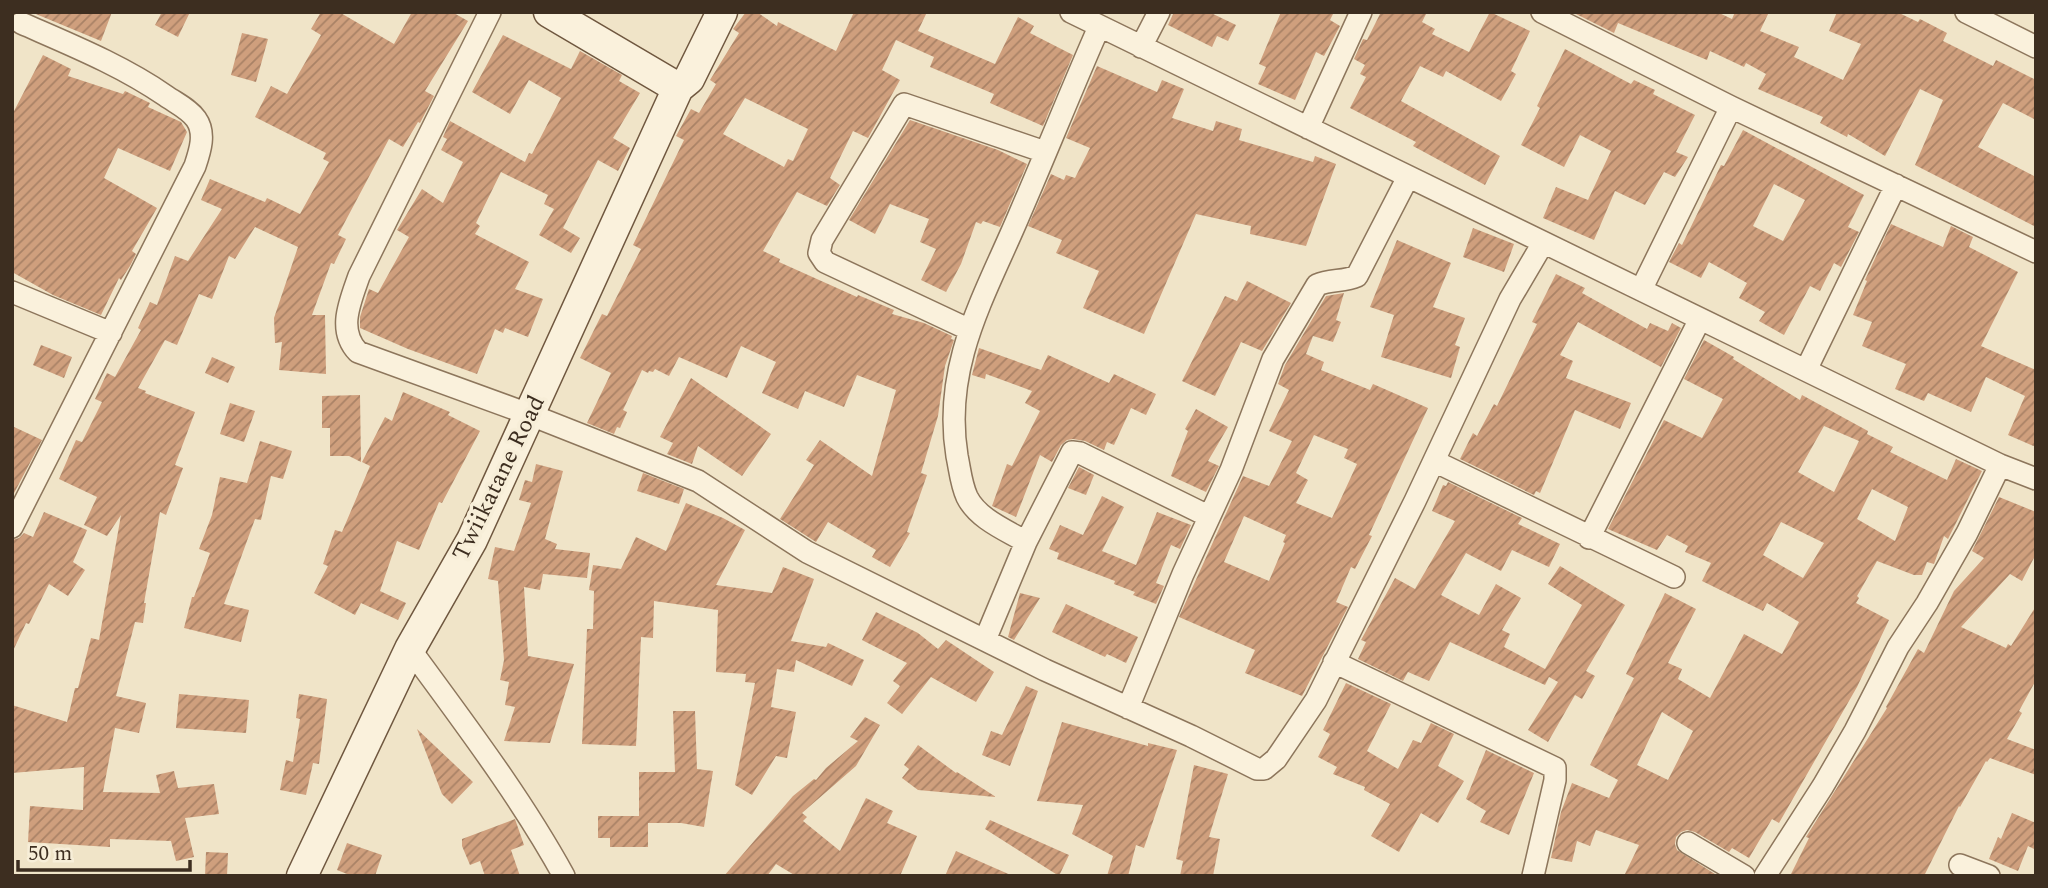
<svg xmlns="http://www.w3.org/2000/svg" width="2048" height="888" font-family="Spectral,serif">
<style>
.building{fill:url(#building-hatch);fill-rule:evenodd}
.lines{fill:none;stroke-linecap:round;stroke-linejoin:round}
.street-casing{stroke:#8d765c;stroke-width:24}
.secondary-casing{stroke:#6f573f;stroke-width:33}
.street{stroke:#faf1dc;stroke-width:21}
.secondary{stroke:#faf1dc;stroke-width:30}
.labels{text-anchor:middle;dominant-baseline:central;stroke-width:7;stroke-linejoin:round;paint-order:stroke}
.street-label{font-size:24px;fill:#3d2e20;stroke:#f7eed8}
</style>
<defs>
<pattern id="building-hatch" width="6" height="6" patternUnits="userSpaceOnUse" patternTransform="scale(1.75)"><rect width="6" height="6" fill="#cf9f7d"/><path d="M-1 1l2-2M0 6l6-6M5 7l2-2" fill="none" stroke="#a98266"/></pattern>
</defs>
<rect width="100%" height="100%" fill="#f0e4c8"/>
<path class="building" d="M31 12H112L101 41Z
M162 12H190L178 37 155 25Z
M321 12H339L394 44 412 12H452L468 21 425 91 434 96 420 123 418 122 403 147 389 139 338 235 346 239 334 264 331 263 312 315H325L326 374 279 370 282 342 275 343 274 318 298 247 255 227 235 259 229 256 212 299 199 294 177 345 165 340 138 388 146 391 145 393 195 412 175 465 183 468 166 515 160 512 144 603H146L143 623 135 622 116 696 146 703 139 733 115 728 103 792 160 793 156 775 174 771 178 788 214 784 219 814 185 818 194 857 176 861 171 841 110 839V847L28 842 30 806 83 810 84 767 12 773V705L67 722 75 688H78L91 638 99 640 121 515 107 536 84 525 97 497 59 479 76 440 82 442 102 402 95 399 107 373 115 377 141 330 138 328 150 302 157 305 175 256 188 261 222 209 201 200 210 179 265 202 267 198 300 214 329 162 323 159 326 153 255 117 271 86 287 94 321 35 311 29Z
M746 12H757L777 26 778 22 836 51 854 12H927L918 31 995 64 1018 17 1034 26 1030 33 1073 55 1043 126 990 103 994 94 930 67 934 57 896 40 882 70 900 80 868 138 853 131 830 178 840 185 827 206 797 192 763 251 780 259 779 262 857 297 858 295 894 310 892 314 924 323 952 336 951 339 954 340 945 366 938 416 921 473 927 475 907 532 910 533 890 567 872 557 876 550 828 522 816 542 780 519 814 465 806 460 820 440 872 476 896 390 857 375 844 407 805 391 798 409 762 393 776 362 741 346 727 378 679 357 669 376 655 369 653 372 649 371 648 373 642 370 623 410 627 412 620 428 617 427 614 434 587 423 611 373 580 358 602 314 607 316 641 249 633 245 684 140 676 136 691 109 699 113 716 84 710 80 739 33 733 29ZM745 98 808 129 793 161 788 159 784 167 723 134Z
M1174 12H1209L1236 25 1228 41 1217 36 1212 47 1168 25Z
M1281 12H1334L1330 20 1340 26 1324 56 1316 52 1295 100 1258 84 1266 67 1259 64Z
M1381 12H1427L1422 22 1435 29 1432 34 1469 52 1490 12 1530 31 1511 71 1516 74 1501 101 1446 71 1443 77 1420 66 1401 101 1500 156 1485 185 1413 146 1416 142 1350 108 1366 77 1360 74 1365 65 1354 59 1363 39 1367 40Z
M1572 12H1717L1732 19 1735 12H1769L1760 31 1799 47 1794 57 1843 80 1861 44 1829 31 1837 12H1897L1918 22 1920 19 1947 33 1943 41 1993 66 1996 60 2036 80V120L2003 103 1978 147 2036 177V227L1915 165 1943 100 1920 89 1885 156 1848 134 1847 137 1820 123 1823 117 1758 89 1766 74 1746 63 1744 67 1710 51 1707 60 1618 23 1614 33Z
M242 33 268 39 256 82 231 75Z
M503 35 571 69 580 51 622 75 619 81 640 93 613 138 630 148 618 171 598 160 563 228 580 238 571 253 539 235 554 209 544 204 548 195 501 172 476 223 480 226 475 234 529 262 515 289 543 299 528 337 505 328 503 333 495 329 477 374 408 349 360 328V317L369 289 378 293 409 237 397 230 422 189 443 203 463 162 441 150 447 139 443 137 450 121 525 162 529 153 532 154 561 98 529 80 510 114 472 92Z
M1565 49 1631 84 1634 80 1655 90 1653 94 1695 115 1676 152 1688 157 1675 177 1664 172 1645 205 1615 191 1594 240 1543 218 1556 187 1588 200 1611 151 1580 135 1564 167 1521 145 1540 108 1537 106Z
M43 55 71 69 68 76 123 94 125 91 150 103 148 107 181 122 187 132 170 171 118 148 104 178 157 208 132 251 136 254 130 266 121 280 119 278 101 315 53 295 12 272V115Z
M1097 66 1157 92 1162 80 1184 89 1172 118 1213 131 1216 121 1242 129 1239 140 1313 162 1315 156 1336 164 1306 246 1250 234 1251 226 1196 214 1144 334 1083 308 1099 271 1056 253 1062 240 1028 226 1051 174 1064 180 1066 175 1075 178 1090 148 1066 138Z
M910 120 998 150 1027 164 1000 227 983 221 981 224 976 222 961 264 946 292 921 280 936 249 920 242 929 219 890 204 875 234 849 220Z
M1743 130 1864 195 1848 227 1859 232 1841 267 1834 263 1820 291 1810 286 1784 335 1759 321 1765 312 1739 298 1747 283 1709 262 1701 278 1669 262 1679 243 1682 245 1721 165 1724 166ZM1774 184 1805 200 1783 241 1753 226Z
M1891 224 1943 247 1951 226 1973 237 1969 247 2018 272 1981 346 2036 370V447L2008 435 2025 396 1986 377 1971 412 1928 393 1924 401 1895 389 1906 364 1862 346 1872 322 1853 315 1867 281 1865 280Z
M1473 228 1514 244 1504 272 1463 257Z
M1397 240 1451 263 1433 307 1465 318 1455 345 1460 347 1451 378 1381 357 1394 315 1370 307Z
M1556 274 1585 288 1582 293 1647 329 1650 323 1668 331 1672 323 1681 328 1661 367 1578 322 1560 355 1573 361 1566 378 1631 403 1620 429 1575 410 1540 493 1536 491 1534 495 1460 459 1473 433 1477 436 1494 404 1497 406 1537 324 1532 322Z
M1247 281 1291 303 1262 351 1241 342 1215 396 1182 381 1225 296 1237 301Z
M1344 293 1336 320 1341 322 1333 342 1313 336 1306 354 1324 362 1321 370 1370 390 1373 384 1428 408 1369 535 1372 536 1355 569 1351 567 1336 602 1348 607 1302 696 1245 673 1255 650 1179 617 1243 476 1269 486 1292 441 1269 431 1289 390 1278 384 1285 365 1326 296ZM1314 435 1348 449 1344 458 1357 464 1332 518 1296 503 1308 480 1296 473ZM1244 516 1286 535 1283 542 1285 543 1269 581 1224 562Z
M1704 340 1734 357 1733 359 1800 400 1802 395 1868 431 1867 434 1893 447 1890 452 1947 480 1956 459 1982 471 1948 539 1944 536 1934 564 1927 562 1922 575H1914L1877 561 1857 596 1859 598 1856 603 1889 620 1857 687 1779 823 1772 819 1749 858 1732 848 1729 852 1695 832 1687 830 1681 832 1676 837 1675 844 1677 850 1715 874 1713 876H1624L1639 845 1596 830 1590 846 1577 841 1572 862 1551 858 1561 812 1572 783 1609 798 1618 780 1590 765 1634 678 1626 674 1665 593 1696 609 1668 663 1682 669 1678 679 1710 698 1744 634 1782 654 1799 622 1767 603 1763 611 1702 581 1711 563 1685 552 1688 546 1667 535 1657 550 1608 529 1664 420 1702 438 1723 399 1684 379ZM1824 426 1859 441 1834 492 1798 472ZM1872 489 1908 507 1895 541 1857 519ZM1781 522 1824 543 1803 578 1763 555ZM1662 712 1693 731 1668 780 1637 765Z
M41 345 72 357 64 378 33 365Z
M979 348 1041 370 1048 355 1109 383 1114 374 1156 394 1146 415 1131 408 1114 445 1107 442 1104 450 1085 441 1073 439 1067 440 1061 445 1052 462 1040 455 1016 517 992 506 1007 464 1012 466 1040 411 1025 403 1032 391 986 374 985 379 972 375Z
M212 357 235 367 228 383 205 373Z
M691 378 771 434 742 476 698 446 692 464 667 454 673 443 660 437Z
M403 392 450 412 448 415 480 431 442 503 439 502 419 550 397 541 380 591 406 603 398 620 361 603 355 615 314 593 328 566 323 564 335 530 342 532 370 466 362 462 385 417 392 421Z
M360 395 361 462 349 456H330V428H322V396Z
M230 403 255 411 244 442 220 434Z
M1196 409 1228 427 1208 461 1219 466 1206 492 1171 476 1188 431 1185 429Z
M12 426 42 440 12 497Z
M260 441 292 451 283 479 271 476 261 520 255 519 224 604 249 610 241 642 184 628 192 597H194L210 553 199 549 212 515 220 477 247 483Z
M536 464 563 471 545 539 557 544 555 549 590 553 587 578 543 574 540 590 524 587 528 656 574 664 550 743 504 741 515 707 505 705 509 682 500 680 504 660 498 581 488 579 495 547 514 551 531 503 519 500 525 480 532 482Z
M1079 467 1094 475 1086 495 1068 488Z
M643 473 684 489 679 504 637 491Z
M1448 482 1522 518 1518 524 1560 544 1549 567 1512 550 1501 571 1466 553 1441 595 1479 615 1496 584 1521 598 1502 630 1510 634 1504 647 1545 669 1582 605 1548 584 1560 566 1625 605 1586 671 1595 676 1582 699 1575 695 1548 742 1528 730 1558 682 1549 677 1545 685 1450 642 1429 681 1408 672 1403 681 1358 659 1366 642 1361 640 1395 578 1415 589 1455 521 1432 511 1443 485 1446 486Z
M1102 496 1124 507 1102 551 1136 565 1157 512 1191 525 1180 549 1171 545 1156 583 1164 586 1156 604 1133 595 1135 592 1114 584 1115 581 1057 559 1059 553 1049 549 1060 525 1083 535Z
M1999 497 2036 512V554L2022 581 2010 574 1961 627 2006 648 2008 644 2011 646 2036 606V680L2019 711 2022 713 2007 739 2036 750V775L1990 758 1987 762 1986 761 1960 807 1959 806 1924 876H1790L1809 838 1806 837 1887 708 1886 707 1918 649 1924 653 1954 591 1984 558 1972 551Z
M686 503 723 518 745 530 716 585 772 593 783 567 814 579 791 641 826 647 828 643 864 660 852 686 796 660 794 672 777 669 771 707 796 712 787 758 776 756 752 795 735 785 755 683 745 682 746 674 716 672 718 610 654 601 653 638 641 637 636 746 582 744 587 629H593L594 591 589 590 593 565 621 569 636 537 666 551Z
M44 512 87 530 73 562 85 570 68 596 49 584 29 624 26 623 12 653V540L19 538 24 533 33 537Z
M1020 593 1040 598 1014 640 1008 637Z
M1066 604 1138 637 1126 663 1107 654 1105 657 1052 632Z
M876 612 918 633 938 649 946 640 994 672 976 702 931 677 902 714 887 703 900 686 893 681 907 663 862 640Z
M1346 683 1391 704 1367 751 1398 769 1413 740 1421 743 1431 723 1454 734 1438 766 1464 781 1438 823 1421 813 1399 852 1371 836 1390 804 1364 790 1365 787 1333 774 1337 767 1318 757 1330 734 1323 730Z
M1026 686 1038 691 1010 766 982 755 991 731 1002 735Z
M179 694 249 700 246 733 176 728Z
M299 694 327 699 319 764 313 763 306 795 280 790 286 760 293 762 300 719 296 718Z
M673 711H695L697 769 713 771 704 827 681 823H648V847H610V838H598V816H639V772H675Z
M865 717 880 725 856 766 802 813 807 817 803 821 840 851 866 798 893 811 887 823 917 836 900 876H796L776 864 767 876H724L793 796 814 779 816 780 826 768 858 741 850 737Z
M1062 722 1148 746V743L1177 750 1144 848 1136 845 1128 876H1107L1113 856 1072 834 1083 805 1037 801Z
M417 729 473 782 452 804 442 794Z
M918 745 956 773 957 772 996 797 918 790 902 778 909 769 904 765Z
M1486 750 1534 773 1509 835 1480 822 1486 811 1466 799Z
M1194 765 1228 774 1209 837 1220 839 1213 876H1180L1183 861 1176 859Z
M2012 813 2036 823V850L2028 846 2018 871 1989 859 1998 837 2001 839Z
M515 819 524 845 511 850 520 876H485L480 861 470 865 462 846V839Z
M990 820 1069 855 1059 876 985 829Z
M347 843 382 855 375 876H352L337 870Z
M956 851 1013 876H945Z
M206 852 228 853 227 876H205Z"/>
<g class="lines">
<g class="street-casing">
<path id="street" d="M490 12 359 276C350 302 337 330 358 352L531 415 698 481 807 552 1045 670 1191 736 1257 769H1264L1276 759 1316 700 1415 501 1510 299 1543 243
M1071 12 2000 465 2036 479
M1542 12 1731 107 2036 252
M1966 12 2036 47
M1141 47 1159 12
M1308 128 1361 12
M1641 290 1731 107
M12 292 111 333
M970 330 825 262 819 253 822 240 904 104 1045 152
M1806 370 1896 185
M1434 461 1674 577
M12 527 195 166C200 151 206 133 196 119 189 109 176 103 166 96 121 65 71 45 21 23
M1589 538 1700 319
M1026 542C1006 530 978 519 967 497 961 484 960 470 957 456 942 364 986 294 1020 213 1047 151 1072 88 1099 27
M985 640 1026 542 1072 452 1080 453 1208 516
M410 649C464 723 520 796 564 876
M1334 662 1555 768V780L1533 876
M1128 708 1183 574 1231 470 1273 359 1317 285C1330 279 1344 282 1357 276L1408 177
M1688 843 1744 876
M1960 865 1989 876
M1765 876 1823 786 1855 731 1898 647 1927 603 1967 533 2000 465"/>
</g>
<g class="secondary-casing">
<path id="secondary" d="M549 12 678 88
M302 876 410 649 472 540 678 88 689 79 722 12"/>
</g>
<use href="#street" class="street"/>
<use href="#secondary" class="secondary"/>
</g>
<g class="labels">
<g class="street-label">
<text transform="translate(499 478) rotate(-64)">Twiikatane Road</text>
</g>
</g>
<rect width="2048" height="888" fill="none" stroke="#3d2e20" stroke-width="28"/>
<path d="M18 860v10h172v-10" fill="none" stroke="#3d2e20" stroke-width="3.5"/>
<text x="28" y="860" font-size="21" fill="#3d2e20" stroke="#f7eed8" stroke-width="5" paint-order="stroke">50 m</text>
</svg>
